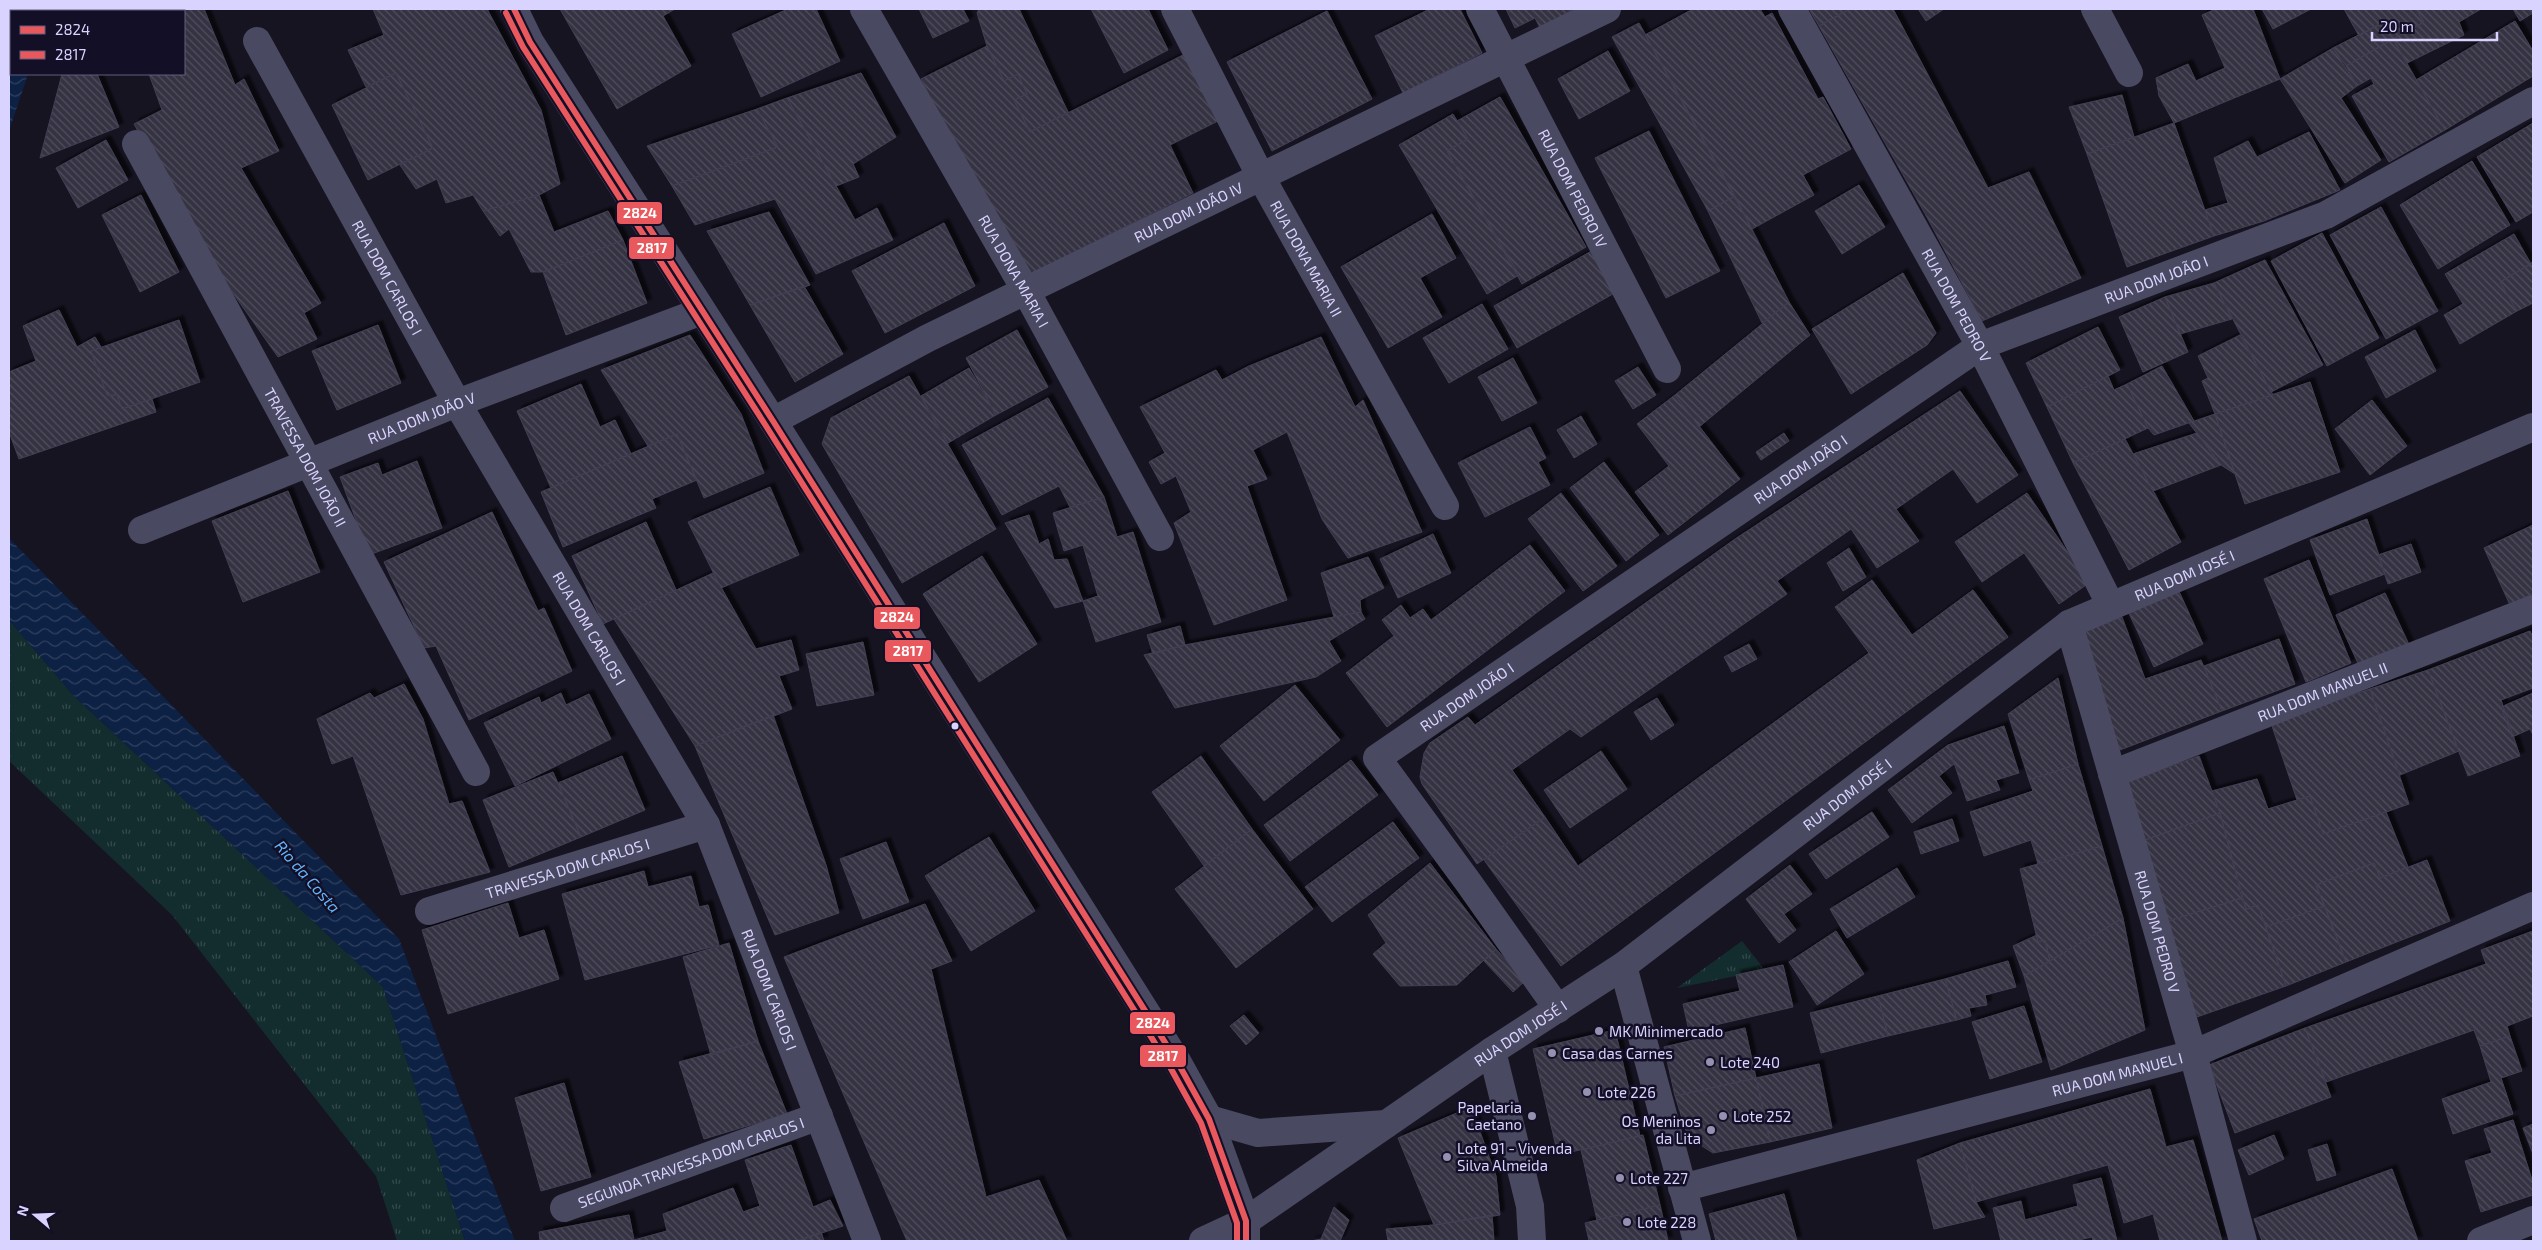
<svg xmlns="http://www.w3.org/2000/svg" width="2542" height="1250" font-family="'Exo 2',sans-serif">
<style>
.grass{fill:url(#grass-tufts)}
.water{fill:url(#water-waves)}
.building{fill:url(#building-back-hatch);stroke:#433f54;filter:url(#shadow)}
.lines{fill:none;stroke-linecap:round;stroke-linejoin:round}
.minor{stroke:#4a4962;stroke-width:28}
.bus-1-casing{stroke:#130f26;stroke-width:10}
.bus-2-casing{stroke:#130f26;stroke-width:10}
.bus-1{stroke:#e8585d;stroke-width:6}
.bus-2{stroke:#e8585d;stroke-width:6}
.bus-dot{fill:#d9d4ff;stroke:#130f26;stroke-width:2}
.poi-dot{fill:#9591b1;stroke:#130f26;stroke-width:2}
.labels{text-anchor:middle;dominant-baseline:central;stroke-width:5;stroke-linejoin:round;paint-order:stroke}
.street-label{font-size:15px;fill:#d9d4ff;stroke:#130f26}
.poi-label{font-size:15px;fill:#d9d4ff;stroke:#130f26;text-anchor:start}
.water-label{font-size:16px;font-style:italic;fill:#62b6ff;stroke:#130f26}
.line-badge{stroke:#130f26;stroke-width:2}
.badge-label{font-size:14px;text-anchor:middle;font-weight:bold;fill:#fff}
</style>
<defs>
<pattern id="grass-tufts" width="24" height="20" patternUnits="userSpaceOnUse" patternTransform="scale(1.25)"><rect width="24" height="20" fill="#132c2d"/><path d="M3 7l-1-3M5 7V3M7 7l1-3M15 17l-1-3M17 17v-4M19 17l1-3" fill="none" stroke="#354a4c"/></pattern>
<pattern id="water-waves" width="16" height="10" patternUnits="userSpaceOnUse" patternTransform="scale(1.25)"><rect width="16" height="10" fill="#0d2144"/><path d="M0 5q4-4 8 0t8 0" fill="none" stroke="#304060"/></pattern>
<pattern id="building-back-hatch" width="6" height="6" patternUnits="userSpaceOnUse" patternTransform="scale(1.25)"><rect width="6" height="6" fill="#343243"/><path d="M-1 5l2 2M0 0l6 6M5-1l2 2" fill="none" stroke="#514f5f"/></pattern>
<filter id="shadow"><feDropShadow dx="4.5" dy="-4.5" stdDeviation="1" flood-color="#0009"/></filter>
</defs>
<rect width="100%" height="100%" fill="#161421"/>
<path class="grass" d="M9 620 73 695 383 987 465 1241H397L376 1176 172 915 9 761Z
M1742 941 1765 970 1677 988Z"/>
<path class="water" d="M9 9H49V11H11V74H28L9 131Z
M9 538 399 939 515 1241H465L383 987 73 695 9 620Z"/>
<path class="building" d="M136 9H204L235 85 244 79 279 151 241 168 321 303 304 313 317 339 278 357 223 279 134 124 162 110 149 74H184V11L126 10Z
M373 9H487L541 110 560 184 539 195 483 211 473 195 446 203 437 179 416 189 400 165 433 148 396 73 366 87 348 50 384 35Z
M560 9H675L663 16 691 66 617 109Z
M788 9H816L840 61 761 97 732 34Z
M919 9H963L969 21 933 38Z
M979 9H1019L1068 112 1030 132 1014 100 1027 94 1018 74 1004 81 987 46 977 13Z
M1091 9H1148L1168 50 1124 73Z
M1430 9H1460L1482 53 1403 93 1375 36Z
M1506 9H1574L1540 28 1535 18 1515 28Z
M1693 9H1760L1765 17 1772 13 1818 99 1823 97 1851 149 1803 175 1814 195 1752 229 1645 35Z
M1809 9H1850L1819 26Z
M1850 9H1893L1988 188 2029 172 2081 278 1982 321 1928 219 1819 26Z
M1918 9H1944L1926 21Z
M2216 9H2253L2280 79 2174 123 2159 96 2156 78 2188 64 2196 81 2225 68 2202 15Z
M2262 9H2311L2273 29Z
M2344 9H2416L2424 22 2393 39 2384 22 2359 36Z
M2416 9H2481L2459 22 2464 35 2407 63 2393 39 2424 22Z
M2513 9H2533V13L2520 21Z
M1327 11 1372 99 1272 151 1227 62Z
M2515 21 2533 51V76L2445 130 2416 80Z
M2384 22 2393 39 2346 66 2333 48Z
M1639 23 1735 196 1708 211 1612 37Z
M2393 39 2445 130 2389 162 2352 96 2374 84 2371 78 2357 86 2346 66Z
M987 46 1004 81 1018 74 1027 94 1014 100 1030 132 1187 53 1220 120 1170 145 1193 193 1020 279 921 79Z
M2333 48 2357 86 2341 98 2381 160 2345 183 2280 79Z
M1608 51 1630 91 1579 119 1558 79Z
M396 73 433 148 368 180 332 105Z
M861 73 896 137 853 164 859 177 836 186 787 98Z
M62 74H97L119 127 40 158Z
M2122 95 2134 137 2087 154 2069 107Z
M1500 97 1586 247 1522 284 1447 151 1468 139 1457 121Z
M787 98 855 220 877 208 893 240 816 274 775 199 695 225 672 186 778 147 757 109Z
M757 109 778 147 672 186 647 146Z
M1453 114 1468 139 1447 151 1519 275 1487 294 1399 145Z
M2174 123 2214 236 2127 267 2087 154Z
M2533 123V212L2516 222 2477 157Z
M1649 131 1720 271 1666 298 1595 158Z
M2309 132 2340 190 2264 221 2214 236 2205 210 2228 203 2214 158 2248 141 2257 157Z
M106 140 128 180 78 208 56 168Z
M2472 161 2510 225 2438 269 2400 205Z
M1859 185 1885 227 1842 254 1815 211Z
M141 195 179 272 140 292 102 215Z
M539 195 554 232 608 211 623 240 543 272H531L509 229 500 236 483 211Z
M1735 196 1789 302 1762 323 1708 211Z
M2381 207 2438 311 2386 339 2330 235Z
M769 212 810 285 750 305 707 231Z
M1432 214 1456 258 1420 278 1442 317 1388 348 1341 267Z
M944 223 975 286 885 333 852 271Z
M2322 233 2379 338 2327 366 2271 261Z
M2514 234 2531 264 2500 282 2517 311 2460 344 2444 315 2463 304 2445 274Z
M623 240 647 303 566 335 543 272Z
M1597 248 1620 290 1517 348 1494 306Z
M2265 260 2323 365 2271 392 2214 283Z
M2533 262V303L2517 311 2500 282Z
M1903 273 1936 333 1927 345 1851 394 1812 329Z
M2214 283 2232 319 2180 334 2165 297Z
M804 286 843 354 795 382 750 305Z
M2165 297 2188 352 2143 372 2119 317Z
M1789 302 1810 335 1699 427 1675 395Z
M1482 304 1508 349 1449 383 1423 338Z
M59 310 77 347 95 337 101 347 91 351 107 395H117L122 409 152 399 156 412 19 459 9 432V372L36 361 23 326Z
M179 320 200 382 122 409 117 395H107L91 351Z
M378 325 401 383 337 410 312 351Z
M2098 327 2120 370 2047 407 2026 363Z
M1017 330 1048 387 996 415 966 358Z
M2415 330 2436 371 2386 398 2365 357Z
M690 335 741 414 764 473 704 498 677 434 648 446 601 370Z
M2240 335 2273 395 2215 414 2202 381 2208 378 2198 356Z
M1321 337 1355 407 1363 400 1422 532 1348 558 1322 519 1287 432 1253 450 1267 479 1247 486 1287 600 1214 625 1174 523 1191 512 1176 476 1161 484 1149 462 1165 453 1140 407 1216 370 1222 380 1249 366Z
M1513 358 1537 403 1502 421 1478 377Z
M2162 366 2194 421 2154 435 2148 428 2127 384Z
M1638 367 1656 395 1633 409 1615 381Z
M969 368 996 415 948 443 921 396Z
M909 376 996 529 902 583 822 444 831 418Z
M2108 376 2114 390 2127 384 2148 428 2073 463 2047 407Z
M2310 382 2340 472 2245 504 2215 414Z
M581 384 600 427 615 420 631 454 551 488 517 411Z
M1960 391 2018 475 1977 503 1953 469 1896 509 1919 541 1877 568 1851 529 1777 581 1787 594 1581 737 1570 729 1512 770 1545 817 1477 864 1422 784 1420 777 1424 753 1430 743 1468 717 1475 725 1735 539Z
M1675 395 1740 479 1668 535 1635 492 1669 466 1637 424Z
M1048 398 1104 497 1070 507 1059 486 1002 515 962 445Z
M2372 400 2407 446 2370 475 2335 429Z
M2215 414 2235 474 2221 465 2189 423Z
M1581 416 1597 444 1574 458 1557 430Z
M1530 427 1546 458 1538 462 1550 485 1485 517 1458 463Z
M1784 433 1789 441 1761 460 1756 452Z
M2197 433 2221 465 2153 491 2133 454Z
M677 434 697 480 652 499 656 508 563 547 541 492Z
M2125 439 2181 542 2129 570 2073 463Z
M417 461 442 528 369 555 340 477 378 463 382 475Z
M1604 462 1659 535 1626 561 1570 488Z
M770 487 799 555 721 588 688 522Z
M288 491 320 572 243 602 212 521Z
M1561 493 1617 566 1583 591 1528 519Z
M2027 493 2089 583 2059 604 2024 553 1982 582 1955 542Z
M1104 497 1117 537 1133 532 1161 622 1096 642 1083 601 1098 596 1083 545 1064 551 1053 513Z
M492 512 538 611 544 608 572 671 469 720 436 646 424 648 384 562Z
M1029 515 1039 544 1048 539 1054 560 1067 559 1083 601 1055 608 1005 523Z
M2367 519 2385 574 2330 595 2310 540Z
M646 522 676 590 603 624 572 556Z
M2533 525V594L2510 605 2484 548Z
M1433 534 1451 573 1398 598 1380 559Z
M2411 544 2421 572 2388 584 2378 555Z
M1530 545 1565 591 1387 727 1346 673 1394 636 1382 620 1401 605 1410 618 1423 609 1431 620Z
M1849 548 1866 577 1843 591 1827 563Z
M982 556 1037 644 979 682 923 594Z
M1368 557 1384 588 1360 600 1361 612 1334 617 1321 573Z
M2309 560 2351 663 2306 682 2264 579Z
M713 573 756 649 791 640 799 670 779 676 792 709 695 746 614 619Z
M1872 580 1912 635 1973 590 2008 637 1561 966 1484 860 1545 817 1578 866 1869 653 1835 607Z
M2177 587 2203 644 2154 667 2128 611Z
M2385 593 2411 649 2362 672 2336 615Z
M1361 612 1365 619 1329 641 1341 661 1316 677 1175 708 1144 655 1185 645Z
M2122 617 2145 679 2201 660 2222 711 2120 750 2076 635Z
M1180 626 1185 645 1153 654 1147 635Z
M2530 631 2533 638V688L2501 700 2520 756 2468 776 2428 670Z
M2279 639 2295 684 2222 711 2204 666Z
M863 642 874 695 817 706 806 654Z
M1749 644 1757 659 1732 672 1724 657Z
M2428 670 2459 751 2400 775 2370 689Z
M2058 678 2078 764 2029 780 2008 714Z
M404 684 423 719 449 804 462 801 490 872 401 895 353 756 332 764 317 719 370 693 374 698Z
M1295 685 1340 740 1264 801 1220 746Z
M2370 689 2409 804 2323 834 2310 796 2297 800 2271 723Z
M561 693 566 705 589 694 611 739 515 786 484 723 539 697 541 703Z
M2533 693V735L2530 729 2512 737 2501 707Z
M1657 698 1674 725 1651 740 1634 712Z
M773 715 826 865 839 913 775 935 695 746Z
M2004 726 2019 773 1996 780 2000 790 1967 801 1948 745Z
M1948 745 1954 764 1939 776 1952 793 1912 823 1888 790Z
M1601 751 1627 789 1570 828 1544 790Z
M622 756 645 810 581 837 558 783Z
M1201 756 1252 829 1204 866 1152 792Z
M2199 756 2220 813 2145 840 2125 783Z
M1351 760 1378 795 1290 861 1264 825Z
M2078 764 2102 846 2038 864 2031 840 1984 856 1970 812 2033 791 2029 780Z
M553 772 581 837 509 867 483 800Z
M2257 779 2268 809 2310 796 2323 834 2386 812 2408 867 2380 878 2374 863 2316 885 2325 906 2266 927 2258 905 2246 909 2220 813 2212 791Z
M1872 812 1889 837 1826 879 1809 854Z
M2220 813 2242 898 2165 922 2145 840Z
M1952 819 1959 841 1921 854 1914 832Z
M1393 822 1419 858 1332 922 1305 887Z
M1252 829 1313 909 1236 968 1175 889Z
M989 837 1035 911 971 951 925 876Z
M886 842 909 902 863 919 840 859Z
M2102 846 2123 918 2050 961 2045 940 2038 942 2020 869Z
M2427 860 2450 921 2346 962 2316 885 2374 863 2380 878Z
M1430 863 1496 949 1457 985 1400 986 1373 954 1386 943 1368 915Z
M1790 865 1812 894 1784 914 1796 930 1779 943 1746 899Z
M1897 868 1915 897 1847 938 1830 909Z
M644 871 648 887 691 876 699 907 708 905 719 945 585 980 562 894Z
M2242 898 2246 909 2258 905 2286 986 2194 1018 2165 922Z
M508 903 519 938 544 930 559 979 448 1014 422 930Z
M925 904 952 961 931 969 986 1197 1039 1180 1067 1241H907L784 957Z
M2325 906 2346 962 2286 986 2266 927Z
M2123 918 2145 1030 2051 1070 2024 976Z
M1836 931 1864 974 1817 1005 1789 962Z
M2533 931V1016L2507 1026 2510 1036 2480 1046 2474 1030 2326 1082 2305 1028 2486 964 2481 950Z
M2037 935 2038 942 2045 940 2050 961 2024 976 2013 946Z
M729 943 758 1041 711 1055 683 957Z
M1496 949 1525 981 1513 992 1484 961Z
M2008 961 2016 987 1985 995 1987 1005 1969 1008 1971 1016 1957 1020 1945 979Z
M1783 965 1793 1007 1689 1031 1683 1004 1740 991 1736 975Z
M1945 979 1957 1020 1888 1036 1878 996Z
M1878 996 1888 1036 1821 1053 1810 1013Z
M2024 1006 2042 1062 1990 1079 1972 1022Z
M1244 1015 1259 1033 1246 1045 1230 1026Z
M1745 1028 1756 1078 1675 1096 1664 1047Z
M2305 1028 2331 1097 2235 1133 2209 1065Z
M1615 1030 1640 1136 1558 1155 1533 1049Z
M2510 1036 2522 1071 2501 1078 2513 1114 2453 1134 2442 1099 2491 1082 2480 1046Z
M758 1041 787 1114 704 1139 679 1062Z
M1819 1064 1832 1128 1770 1142 1756 1078Z
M1756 1078 1770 1142 1713 1153 1688 1137 1675 1096Z
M564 1083 591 1177 541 1191 515 1098Z
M2150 1089 2166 1147 2193 1140 2222 1241H2160L2153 1214 2124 1223 2108 1165 1976 1202 1960 1143Z
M1471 1107 1496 1176 1500 1215 1434 1225 1398 1138Z
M2513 1120 2533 1183V1195L2481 1212 2465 1161 2492 1153 2484 1129Z
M2533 1124V1154L2523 1128Z
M1643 1135 1660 1205 1597 1220 1581 1150Z
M2274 1135 2284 1159 2249 1175 2238 1150Z
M1960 1143 1976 1202 1985 1217 1934 1229 1917 1160Z
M2327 1144 2336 1175 2317 1181 2308 1150Z
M791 1145 813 1207 830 1200 843 1226 797 1241H540L539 1232 629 1215 634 1240 667 1231 663 1214 733 1188 743 1212 760 1206 745 1160Z
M2392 1169 2418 1241H2262L2254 1219Z
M2101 1178 2117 1241H2093L2092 1237 2074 1241H2001L1993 1208 2021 1201 2025 1220 2078 1206 2073 1185Z
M1784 1194 1797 1241H1716L1709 1214Z
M1660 1205 1668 1241H1589L1585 1223Z
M1334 1207 1349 1220 1340 1241H1311L1321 1239Z
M1492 1215 1494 1241H1388L1386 1229 1434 1225Z
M821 1232 824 1241H797Z"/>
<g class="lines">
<g class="minor">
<path d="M514 9 530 42 773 421 1178 1063 1209 1119 1246 1221V1240"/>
<path id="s1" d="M864 9 1026 291 1160 537"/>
<path id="s2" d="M1175 9 1261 177 1445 506"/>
<path id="s3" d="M1480 9 1667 369"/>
<path id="s4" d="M1792 9 1980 346 2111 606"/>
<path d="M2095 9 2129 73"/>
<path id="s5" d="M257 41 457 403 706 825 867 1241"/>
<path id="s6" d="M136 144 476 772"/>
<path id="s7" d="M773 421 928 338 1607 9"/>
<path id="s8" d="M142 530 457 403 702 311"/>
<path id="s9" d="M2069 624 2193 1054 2243 1241"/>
<path id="s10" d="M2112 774 2533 609"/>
<path id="s11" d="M429 911 706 825"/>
<path d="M1623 966 1697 1241"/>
<path id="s12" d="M1558 1009 1468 882 1377 758 1980 346 2326 215 2533 101"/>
<path d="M1492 1051 1530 1206 1532 1241"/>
<path d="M1209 1119 1258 1133 1386 1124"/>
<path id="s13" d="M1682 1188 2193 1054 2533 906"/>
<path id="s14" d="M564 1208 819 1116"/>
<path id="s15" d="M1203 1241 1246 1221 1492 1051 1623 966 2069 624 2533 427"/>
<path d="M2481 1241 2533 1220"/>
</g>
<g class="bus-1-casing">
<path id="bus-1" d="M514 9 530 42 773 421 1178 1063 1209 1119 1246 1221V1241"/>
</g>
<g class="bus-2-casing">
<path id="bus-2" d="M506 13 523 47 766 426 1170 1067 1201 1123 1237 1223V1241"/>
</g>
<use href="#bus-1" class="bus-1"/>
<use href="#bus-2" class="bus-2"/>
</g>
<circle class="bus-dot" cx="955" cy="726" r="4.5"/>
<g class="poi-dot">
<circle cx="1599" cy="1031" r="5"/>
<circle cx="1552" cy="1053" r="5"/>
<circle cx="1710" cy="1062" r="5"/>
<circle cx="1587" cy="1092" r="5"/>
<circle cx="1532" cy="1116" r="5"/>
<circle cx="1723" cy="1116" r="5"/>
<circle cx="1711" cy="1130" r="5"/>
<circle cx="1447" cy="1157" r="5"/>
<circle cx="1620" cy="1178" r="5"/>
<circle cx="1627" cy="1222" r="5"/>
</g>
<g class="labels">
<g class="street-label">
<text stroke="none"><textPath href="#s3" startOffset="202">RUA DOM PEDRO IV</textPath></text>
<text stroke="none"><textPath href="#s7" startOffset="465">RUA DOM JOÃO IV</textPath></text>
<text stroke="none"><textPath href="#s2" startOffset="282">RUA DONA MARIA II</textPath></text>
<text stroke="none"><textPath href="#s1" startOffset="302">RUA DONA MARIA I</textPath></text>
<text stroke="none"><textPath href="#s5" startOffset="270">RUA DOM CARLOS I</textPath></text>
<text stroke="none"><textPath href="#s12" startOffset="1228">RUA DOM JOÃO I</textPath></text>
<text stroke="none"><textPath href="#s4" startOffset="339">RUA DOM PEDRO V</textPath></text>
<text stroke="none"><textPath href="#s8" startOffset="301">RUA DOM JOÃO V</textPath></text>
<text stroke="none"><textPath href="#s6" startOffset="356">TRAVESSA DOM JOÃO II</textPath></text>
<text stroke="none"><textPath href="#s12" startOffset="822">RUA DOM JOÃO I</textPath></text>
<text stroke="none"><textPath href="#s15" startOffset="1190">RUA DOM JOSÉ I</textPath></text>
<text stroke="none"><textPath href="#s5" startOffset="675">RUA DOM CARLOS I</textPath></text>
<text stroke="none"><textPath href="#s10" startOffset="226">RUA DOM MANUEL II</textPath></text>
<text stroke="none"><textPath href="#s12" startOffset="418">RUA DOM JOÃO I</textPath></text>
<text stroke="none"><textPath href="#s15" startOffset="785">RUA DOM JOSÉ I</textPath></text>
<text stroke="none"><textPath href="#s11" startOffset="145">TRAVESSA DOM CARLOS I</textPath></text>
<text stroke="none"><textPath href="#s9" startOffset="320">RUA DOM PEDRO V</textPath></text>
<text stroke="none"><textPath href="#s5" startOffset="1080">RUA DOM CARLOS I</textPath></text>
<text stroke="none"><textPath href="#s15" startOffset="380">RUA DOM JOSÉ I</textPath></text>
<text stroke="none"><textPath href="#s13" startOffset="450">RUA DOM MANUEL I</textPath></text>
<text stroke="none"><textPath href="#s14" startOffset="135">SEGUNDA TRAVESSA DOM CARLOS I</textPath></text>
</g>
<g class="poi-label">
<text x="1609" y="1031">MK Minimercado</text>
<text x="1562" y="1053">Casa das Carnes</text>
<text x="1720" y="1062">Lote 240</text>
<text x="1597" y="1092">Lote 226</text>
<text x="1522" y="1107" text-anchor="end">Papelaria<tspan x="1522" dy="17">Caetano</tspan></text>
<text x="1733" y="1116">Lote 252</text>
<text x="1701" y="1121" text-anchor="end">Os Meninos<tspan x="1701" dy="17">da Lita</tspan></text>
<text x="1457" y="1148">Lote 91 - Vivenda<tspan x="1457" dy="17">Silva Almeida</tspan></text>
<text x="1630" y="1178">Lote 227</text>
<text x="1637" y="1222">Lote 228</text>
</g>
<g class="water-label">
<text transform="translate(308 876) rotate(49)">Rio da Costa</text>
</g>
</g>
<g class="line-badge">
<rect x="616" y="201" width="47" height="24" rx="5" fill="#e8585d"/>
<rect x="628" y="236" width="47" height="24" rx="5" fill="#e8585d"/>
<rect x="873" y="606" width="48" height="24" rx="5" fill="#e8585d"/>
<rect x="884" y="639" width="48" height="24" rx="5" fill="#e8585d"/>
<rect x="1129" y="1011" width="47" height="24" rx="5" fill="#e8585d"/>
<rect x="1139" y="1044" width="48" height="24" rx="5" fill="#e8585d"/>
</g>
<g class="badge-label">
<text x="640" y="218">2824</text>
<text x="652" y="253">2817</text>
<text x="897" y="622">2824</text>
<text x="908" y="656">2817</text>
<text x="1153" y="1028">2824</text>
<text x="1163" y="1061">2817</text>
</g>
<rect width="2542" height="1250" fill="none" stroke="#d9d4ff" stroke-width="20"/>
<rect x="10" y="10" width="175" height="65" fill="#130f26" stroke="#625e7d"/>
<rect x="20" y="26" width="25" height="8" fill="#e8585d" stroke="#625e7d"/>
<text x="55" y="35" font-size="15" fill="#d9d4ff">2824</text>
<rect x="20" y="51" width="25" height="8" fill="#e8585d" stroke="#625e7d"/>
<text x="55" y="60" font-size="15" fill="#d9d4ff">2817</text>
<g transform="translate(35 1215) rotate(289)" stroke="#130f26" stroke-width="4" paint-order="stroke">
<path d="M0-4L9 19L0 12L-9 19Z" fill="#d9d4ff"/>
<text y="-8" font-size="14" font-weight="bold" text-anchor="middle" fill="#d9d4ff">N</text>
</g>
<path d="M2372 32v8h125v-8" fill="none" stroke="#d9d4ff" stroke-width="2.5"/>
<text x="2380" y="32" font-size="15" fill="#d9d4ff" stroke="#130f26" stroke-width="4" paint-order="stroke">20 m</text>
</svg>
